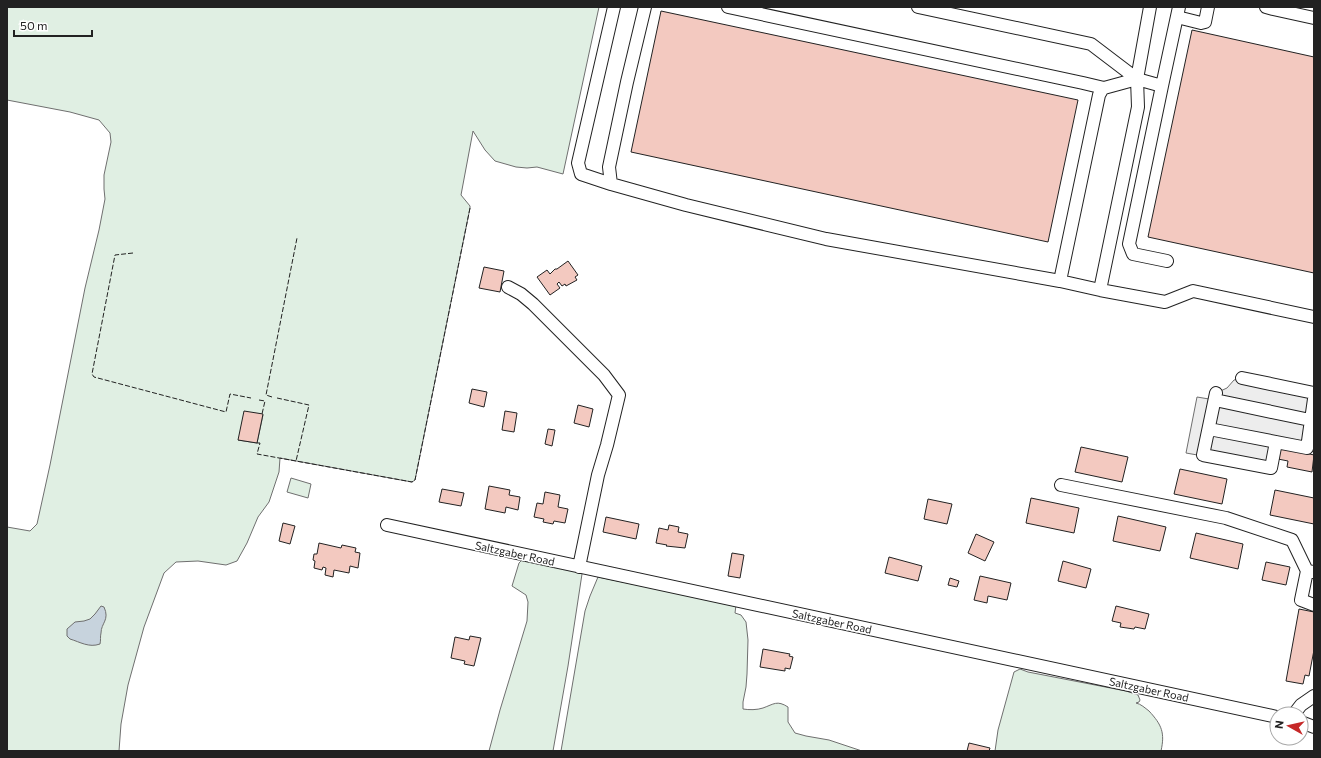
<svg xmlns="http://www.w3.org/2000/svg" width="1321" height="758" font-family="Commissioner,sans-serif">
<style>
.green{fill:#e0efe3;stroke:#6f6f6f;fill-rule:evenodd}
.parking{fill:#ededed;stroke:#6f6f6f}
.water{fill:#c7d3dd;stroke:#6f6f6f}
.building{fill:#f3c9c0;stroke:#222}
.lines{fill:none;stroke-linecap:round;stroke-linejoin:round}
.minor-casing{stroke:#222;stroke-width:14}
.minor{stroke:#fff;stroke-width:12}
.fence{stroke:#222;stroke-width:1;stroke-dasharray:5 2;stroke-linecap:butt}
.labels{text-anchor:middle;dominant-baseline:central;stroke-width:3;stroke-linejoin:round;paint-order:stroke}
.street-label{font-size:11px;fill:#222;stroke:#fff}
</style>
<rect width="100%" height="100%" fill="#fff"/>
<path class="green" d="M7 7H599L563 174 537 167 527 168 516 167 495 161 485 150 473 131 461 195 470 206V208L415 480 412 482 280 458 279 472 269 502 258 517 247 543 237 561 226 565 198 561 176 562 164 573 144 627 128 685 121 724 119 751H7V527L30 531 37 524 50 465 85 288 99 230 105 199 104 189V175L111 142 110 133 99 120 70 112 7 100ZM263 415 257 443 238 440Z
M291 478 311 484 308 498 287 492Z
M523 559 579 571 582 574 568 666 553 751H489L500 710 527 621 528 602 526 595 512 586 519 563Z
M598 577 736 605 735 613 741 615 746 622 748 640 747 674 746 687 743 702V709C749 710 757 710 763 708 774 704 777 700 788 707V722L795 733 806 736 829 740 862 751H876H561L585 611 590 596Z
M1020 669 1028 672 1126 691 1138 695 1140 700 1139 702 1136 703C1141 704 1145 708 1149 711 1162 725 1165 733 1161 751H995L998 730 1014 672Z"/>
<path class="parking" d="M1242 378 1314 393 1307 448 1276 442 1271 468 1186 453 1197 397 1215 400 1216 393 1227 388 1234 380Z"/>
<path class="water" d="M101 606 104 607C110 620 101 623 101 633 100 637 101 640 100 644 89 648 80 642 70 639L67 636V629L75 622 84 621 90 619 95 614Z"/>
<path class="building" d="M661 11 1078 100 1048 242 631 152Z
M1192 30 1314 57V273L1148 237Z
M568 261 578 275 575 277 577 280 566 286 565 284 562 286 559 282 557 284 560 288 550 295 537 277 547 270 550 274 555 269H557Z
M484 267 504 271 500 292 479 288Z
M472 389 487 392 484 407 469 403Z
M578 405 593 409 589 427 574 423Z
M244 411 263 414 257 443 238 440Z
M505 411 517 413 514 432 502 430Z
M548 429 555 430 552 446 545 444Z
M1081 447 1128 457 1122 482 1075 472Z
M1280 447 1314 455 1312 472 1287 467 1288 461 1278 459Z
M1180 469 1227 479 1222 504 1174 494Z
M489 486 510 490 509 495 520 497 518 510 506 507 505 513 485 509Z
M442 489 464 493 461 506 439 502Z
M1275 490 1314 498V524L1270 515Z
M545 492 560 495 558 507 568 509 565 523 554 521 553 524 543 522 544 519 534 517 537 503 543 504Z
M1031 498 1079 508 1074 533 1026 523Z
M928 499 952 504 947 524 924 519Z
M1118 516 1166 527 1160 551 1113 541Z
M606 517 639 524 636 539 603 532Z
M283 523 295 526 290 544 279 541Z
M669 525 679 527 678 532 688 534 685 548 666 546 667 545 656 543 659 528 668 530Z
M1196 533 1243 544 1238 569 1190 558Z
M976 534 994 542 985 561 968 553Z
M319 543 341 548 342 545 356 548 355 552 360 553 358 568 350 566 349 573 334 570 333 577 325 575 326 568 323 567 322 570 314 568 315 561 313 560 314 554H317Z
M732 553 744 555 740 578 728 576Z
M889 557 922 566 918 581 885 573Z
M1063 561 1091 569 1086 588 1058 581Z
M1266 562 1290 567 1286 585 1262 580Z
M980 576 1011 583 1007 600 988 596 987 603 974 600Z
M950 578 959 581 957 587 948 585Z
M1116 606 1149 614 1145 629 1135 627 1134 629 1120 627 1121 623 1112 621Z
M1299 609 1314 612V650L1309 676 1305 675 1303 684 1286 681Z
M470 636 481 638 474 666 464 664 465 661 451 658 455 637 469 640Z
M763 649 790 654 789 656 793 657 790 669 785 668V671L760 667Z
M969 743 990 748 989 751H967Z"/>
<g class="lines">
<g class="minor-casing">
<path id="minor" d="M645 7 627 82 609 167 611 184 686 205 826 239 1060 281 1099 95 1103 88
M728 7 1083 83 1104 88 1137 79
M918 7 1091 44 1137 79 1162 86 1179 7
M1150 7 1137 79 1138 107 1100 290 1165 302 1193 291 1314 317
M1266 7 1273 9 1314 18
M1177 17 1201 23 1205 22 1208 7
M1162 86 1129 244 1133 254 1167 261
M611 184 581 174 578 163 614 7
M1060 281 1100 290
M508 287 521 294 533 304 604 375 619 395 607 445 598 475 579 567
M1242 378 1314 393
M1216 393 1203 455 1271 468 1276 442
M1215 400 1310 420
M1209 429 1307 448 1314 399
M1061 485 1226 518 1292 540 1307 571 1314 572
M387 525 1277 717
M1307 571 1301 600 1314 605
M1294 714 1301 705 1314 696
M1301 722 1314 727"/>
</g>
<use href="#minor" class="minor"/>
<path class="fence" d="M133 253 115 255 92 374 94 377 226 412 230 394 251 398
M272 397 266 395 297 238
M277 398 309 405 296 461
M259 400 265 401 262 414
M257 443H260L257 454 412 482 415 480 470 208"/>
</g>
<g class="labels">
<g class="street-label">
<text transform="translate(515 553) rotate(12)">Saltzgaber Road</text>
<text transform="translate(832 621) rotate(12)">Saltzgaber Road</text>
<text transform="translate(1149 689) rotate(12)">Saltzgaber Road</text>
</g>
</g>
<rect width="1321" height="758" fill="none" stroke="#222222" stroke-width="16"/>
<g transform="translate(1289 726) rotate(278)"><circle r="19" fill="#ffffff" stroke="#a7a7a7"/>
<path d="M0-3L7 15L0 10L-7 15Z" fill="#c62828"/>
<text y="-6" font-size="11" font-weight="bold" text-anchor="middle" fill="#222222">N</text>
</g>
<path d="M14 30v6h78v-6" fill="none" stroke="#222222" stroke-width="2"/>
<text x="20" y="30" font-size="12" fill="#222222" stroke="#ffffff" stroke-width="3" paint-order="stroke">50 m</text>
</svg>
